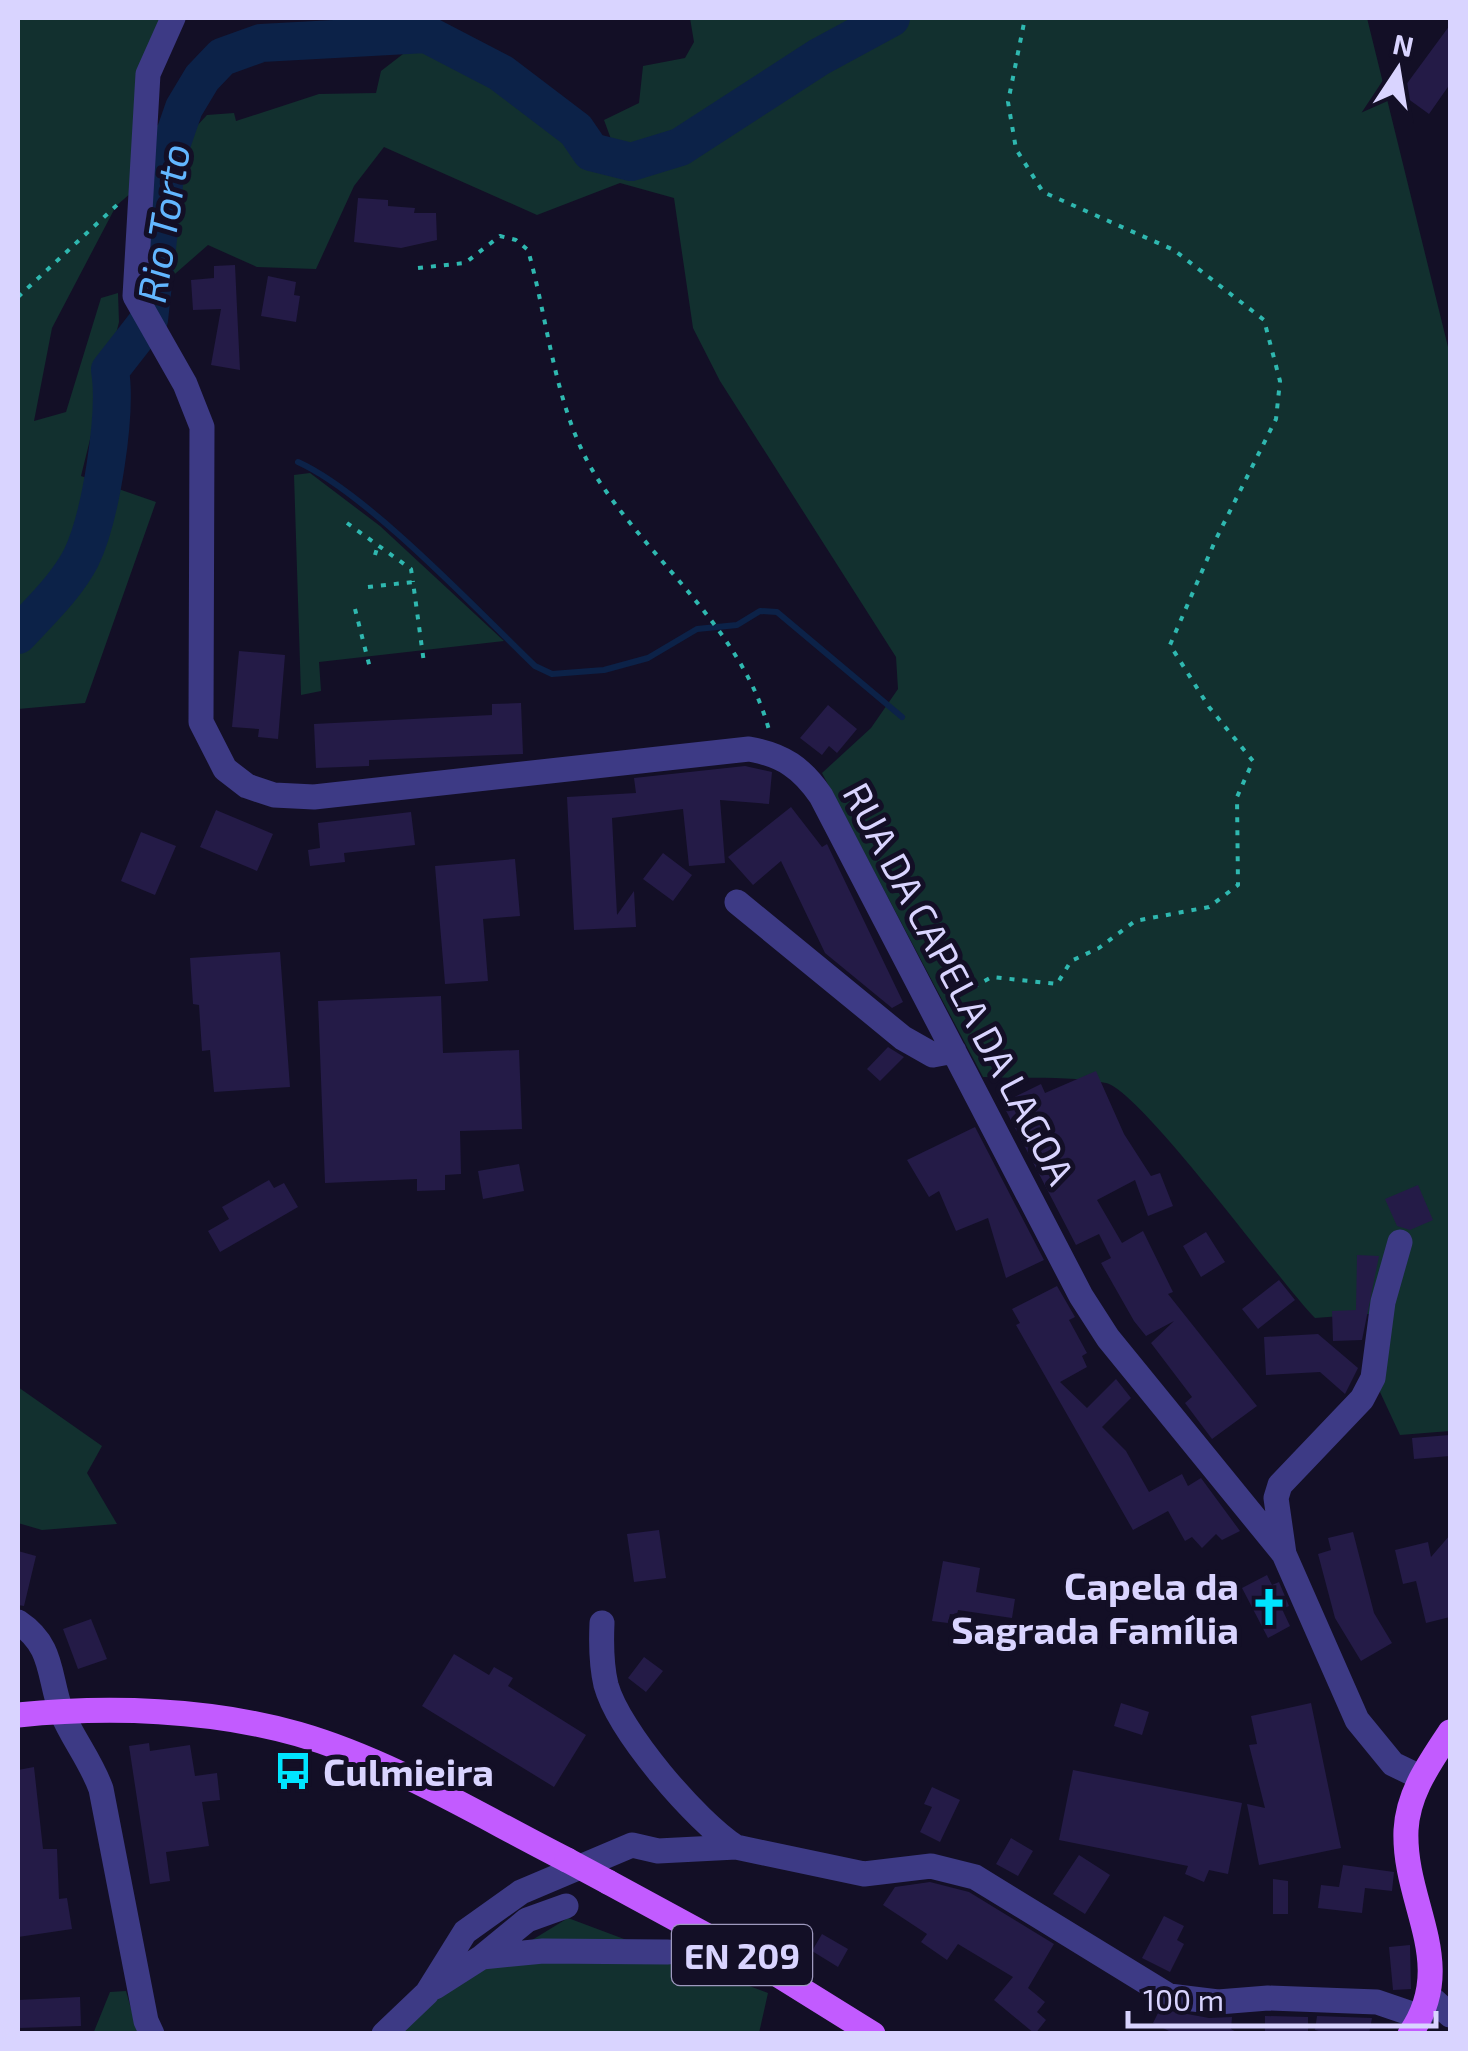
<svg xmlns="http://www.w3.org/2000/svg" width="1468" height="2051" font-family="'Exo 2',sans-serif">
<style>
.green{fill:#12302f}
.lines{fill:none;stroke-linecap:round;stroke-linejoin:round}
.stream{stroke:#0c2248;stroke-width:6}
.river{stroke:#0c2248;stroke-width:38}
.building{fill:#241b47}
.path{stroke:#2fb8b0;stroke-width:4;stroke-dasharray:5 8;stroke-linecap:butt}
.minor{stroke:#3d3a85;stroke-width:25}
.major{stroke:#c25bff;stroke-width:25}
.major-bridge{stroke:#c25bff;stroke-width:25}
.labels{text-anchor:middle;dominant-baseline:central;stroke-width:10;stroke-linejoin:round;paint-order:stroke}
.shield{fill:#130f26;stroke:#9e99be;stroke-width:2.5}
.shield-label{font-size:35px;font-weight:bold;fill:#d9d4ff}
.street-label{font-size:38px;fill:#d9d4ff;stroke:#130f26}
.poi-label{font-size:38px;font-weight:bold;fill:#d9d4ff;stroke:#130f26;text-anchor:end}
.water-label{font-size:40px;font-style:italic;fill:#62b6ff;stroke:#130f26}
</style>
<rect width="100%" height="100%" fill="#130f26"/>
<path class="green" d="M18 18H162L132 192 116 206 52 328 34 421 66 412 101 298 118 293 119 322 81 476 156 502 85 703 18 709Z
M690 18H872L834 39 808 48 749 95 661 150H615L604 120 639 103 643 66 685 58 694 42Z
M896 18H1367L1450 355V1431L1400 1435 1380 1392 1381 1313 1315 1318C1277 1279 1141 1091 1106 1083 1068 1075 1022 1079 983 1077L822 773 871 728 898 689 896 657 720 381 693 328 674 198 620 183 537 215 384 147 354 186 316 269 257 267 208 245 160 287 143 282 154 123 182 142 207 115 234 113 236 121 319 94 376 93 381 71 425 37C484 67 551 99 589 154L631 165 681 150 821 59Z
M310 473 380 526 504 641 319 662 321 691 301 695 294 475Z
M18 1387 102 1446 87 1473 117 1524 42 1530 18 1523Z
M568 1918 768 1993 759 2033 389 2034 472 1970H483Z
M126 1991 138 2033 93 2034 110 1992Z"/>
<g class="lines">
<path class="stream" d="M298 462C367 493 477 610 535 666L552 674 604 670 648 658 697 629 737 625 760 611 777 612 902 717"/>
<path class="river" d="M18 635C40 611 66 587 81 558 101 517 117 414 110 370L149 320 167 157 184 108 202 78 222 57 261 43 426 34 501 73 576 130 591 152 631 162 680 147 819 57 891 18"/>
</g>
<path class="building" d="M1450 25V84L1429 114 1400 93Z
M358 198 388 200V206L415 208 414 213H436L437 240 401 248 354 242Z
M235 265 237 308 240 370 211 365 221 309 193 310 191 280 214 278V266Z
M268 276 296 282 294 295 300 296 296 322 261 316Z
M239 651 285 655 278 739 258 737 259 729 232 727Z
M521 703 523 754 369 760V766L316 768 314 724 492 715V704Z
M828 705 857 729 837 753 829 746 822 755 800 738Z
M745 766 772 772 769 804 720 800 725 863 689 866 683 809 612 818 617 915 634 891 636 927 574 930 567 797 636 793 634 778Z
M791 807 822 847 827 844 903 1002 892 1008 825 953 781 861 753 885 728 857Z
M216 810 273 834 257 871 200 847Z
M411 812 415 845 344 853 345 862 310 866 308 850 320 848 318 823Z
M141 832 176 846 155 895 121 881Z
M663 853 692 875 673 901 643 879Z
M515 859 520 916 483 919 488 981 445 984 435 866Z
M280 952 290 1087 214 1092 210 1050 202 1051 199 1005 193 1004 190 958Z
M441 996 443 1053 519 1050 522 1129 460 1131 461 1174 445 1175V1190L417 1191V1179L325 1183 318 1001Z
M888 1047 904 1057 880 1081 867 1069Z
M1096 1071 1124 1134 1151 1176 1160 1173 1173 1206 1148 1216 1135 1180 1097 1200 1122 1243 1143 1231 1173 1292 1168 1294 1257 1406 1212 1439 1185 1403 1192 1397 1151 1343 1174 1321 1146 1336 1134 1321 1101 1263 1111 1258 1099 1234 1076 1245 1002 1103 1041 1084 1045 1093Z
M975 1127 1044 1260 1006 1278 988 1218 956 1231 939 1191 929 1197 907 1160Z
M519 1164 524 1191 483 1199 478 1171Z
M269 1180 274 1188 284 1183 298 1207 220 1252 208 1231 229 1219 222 1207Z
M1418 1185 1433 1220 1410 1230 1397 1226 1385 1199Z
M1206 1232 1225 1262 1201 1277 1183 1246Z
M1357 1255 1379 1256 1362 1340 1333 1341 1332 1311 1356 1310Z
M1279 1280 1295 1300 1258 1329 1242 1309Z
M1057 1286 1075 1317 1069 1320 1087 1353 1082 1356 1087 1367 1060 1382 1087 1408 1116 1379 1131 1398 1102 1427 1126 1451 1149 1492 1182 1474 1188 1486 1201 1478 1240 1531 1222 1540 1216 1534 1202 1548 1192 1537 1185 1541 1168 1511 1133 1530 1016 1325 1020 1323 1012 1309Z
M1318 1334 1358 1368 1345 1394 1320 1372 1266 1375 1264 1337Z
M1450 1435V1456L1414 1459 1412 1438Z
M659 1530 666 1578 634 1582 627 1534Z
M1353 1532 1374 1613 1392 1643 1361 1661 1335 1618 1318 1554 1331 1550 1328 1538Z
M1450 1535V1617L1426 1623 1416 1581 1403 1584 1395 1550 1428 1542 1431 1557Z
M18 1551 36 1556 24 1606 18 1605Z
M943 1561 980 1568 976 1592 1015 1599 1012 1618 958 1610 957 1615 950 1614 948 1623 932 1621Z
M1267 1575 1272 1585 1279 1582 1289 1606 1282 1609 1290 1626 1268 1638 1242 1588Z
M91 1619 107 1659 78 1669 63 1629Z
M454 1654 489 1675 494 1667 513 1678 508 1686 586 1735 554 1787 422 1706Z
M644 1657 663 1671 646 1692 628 1678Z
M1121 1703 1149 1712 1142 1735 1114 1726Z
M1311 1703 1341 1848 1259 1865 1247 1804 1265 1808 1249 1745 1257 1744 1251 1716Z
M149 1743 150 1751 190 1745 195 1776 217 1773 220 1800 202 1802 209 1846 166 1852 170 1881 150 1884 129 1746Z
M34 1767 43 1849H57L59 1899 67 1898 72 1929 18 1937V1770Z
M1073 1770 1242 1803 1228 1874 1209 1870 1204 1882 1185 1874 1188 1866 1059 1840Z
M932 1787 960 1800 940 1842 920 1832 932 1807 924 1804Z
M1011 1838 1033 1851 1018 1876 996 1864Z
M1079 1855 1110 1875 1085 1914 1053 1894Z
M1343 1865 1394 1872 1392 1891 1365 1888 1362 1913 1318 1908 1321 1885 1339 1887Z
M1273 1879 1288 1881V1914H1273Z
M930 1882 969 1892 1054 1944 1028 1988 1045 2002 1037 2012 1046 2020 1035 2034 994 2000 1013 1977 958 1944 947 1960 921 1942 927 1934 883 1905 895 1887Z
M1164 1916 1184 1926 1177 1940 1184 1944 1170 1972 1142 1958Z
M822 1934 848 1949 838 1967 812 1951Z
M1410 1945 1411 1989 1393 1990 1389 1947Z
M80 1997 81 2026 18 2028V2000Z
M1160 2009 1209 2018 1232 2017 1231 2029 1240 2034H1175L1153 2023Z
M1265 2016 1308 2017V2034H1265Z
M1317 2016 1372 2018 1369 2034H1330L1315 2030Z"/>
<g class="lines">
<path class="path" d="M418 268 465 263 500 236 516 240 528 250C550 328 555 416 601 484 657 567 742 631 769 730
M18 297 117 205
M347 523 411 569 413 582
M375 555 378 545
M368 587 413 582 424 663
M355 609 370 668
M950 999 992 977 1057 984 1071 961 1099 948 1135 921 1209 907 1238 885 1237 797 1253 761 1209 707 1170 645 1216 539 1276 419 1280 381 1264 320 1174 250 1043 192 1016 149 1008 102 1025 18"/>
<path class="minor" d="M173 18 148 74 135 296 185 384 202 427 201 722 225 769 247 786 274 795 314 797 749 749C783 755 802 768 821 796L1081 1296 1108 1338 1284 1554 1357 1720 1393 1764 1420 1777
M737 902 903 1038 933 1055 954 1051
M1284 1554 1276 1498 1280 1485 1362 1399 1373 1378 1383 1302 1400 1242
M18 1622C54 1646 48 1675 61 1711 72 1738 91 1761 101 1789L146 2021 152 2034
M602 1623C601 1645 601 1664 606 1685 619 1732 696 1821 736 1847
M482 1957 527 1920 566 1906
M435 1987 482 1957 543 1951 668 1952
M1430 1997 1450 2015
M384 2034 427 1993 465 1932 521 1892 632 1845 658 1851 736 1847 864 1874 931 1866 975 1877 1169 1996 1218 2002 1268 1998 1377 2002 1421 2017"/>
<path class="major" d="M18 1715C108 1706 210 1709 298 1734 392 1761 480 1816 567 1860
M608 1882 770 1970 873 2034
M1410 2034C1459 1963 1403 1904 1406 1830 1408 1792 1430 1763 1450 1732"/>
<path class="major-bridge" d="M567 1860 608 1882"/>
</g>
<defs>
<g id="church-bare" transform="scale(3)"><path d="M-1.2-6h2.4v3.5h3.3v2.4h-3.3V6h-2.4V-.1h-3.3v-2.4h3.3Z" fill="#00e5ff" stroke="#130f26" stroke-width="2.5" paint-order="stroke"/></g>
<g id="bus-bare" transform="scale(3)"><path d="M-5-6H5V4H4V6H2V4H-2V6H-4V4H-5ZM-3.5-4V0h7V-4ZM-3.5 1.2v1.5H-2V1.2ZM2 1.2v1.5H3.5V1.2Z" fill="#00e5ff" stroke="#130f26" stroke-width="2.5" paint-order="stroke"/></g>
</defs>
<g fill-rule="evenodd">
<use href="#church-bare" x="1269" y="1607"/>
<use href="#bus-bare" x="293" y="1771"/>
</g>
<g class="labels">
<rect class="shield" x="672" y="1925" width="140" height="60" rx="8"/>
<g class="shield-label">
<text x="742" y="1955">EN 209</text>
</g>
<g class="street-label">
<text transform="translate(960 983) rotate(62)">RUA DA CAPELA DA LAGOA</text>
</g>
<g class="poi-label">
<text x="1239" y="1585">Capela da<tspan x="1239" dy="44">Sagrada Família</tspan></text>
<text x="323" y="1771" text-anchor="start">Culmieira</text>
</g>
<g class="water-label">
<text transform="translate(162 223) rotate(-81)">Rio Torto</text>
</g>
</g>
<rect width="1468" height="2051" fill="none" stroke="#d9d4ff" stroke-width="40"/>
<g transform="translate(1398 70) rotate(12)" stroke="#130f26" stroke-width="8" paint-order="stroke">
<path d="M0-8L18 38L0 25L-18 38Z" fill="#d9d4ff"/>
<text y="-15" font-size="28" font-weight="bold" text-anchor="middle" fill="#d9d4ff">N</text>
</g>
<path d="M1128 2011v15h308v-15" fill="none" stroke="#d9d4ff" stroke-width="5"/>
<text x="1143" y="2011" font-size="30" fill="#d9d4ff" stroke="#130f26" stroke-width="8" paint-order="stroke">100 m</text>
</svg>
